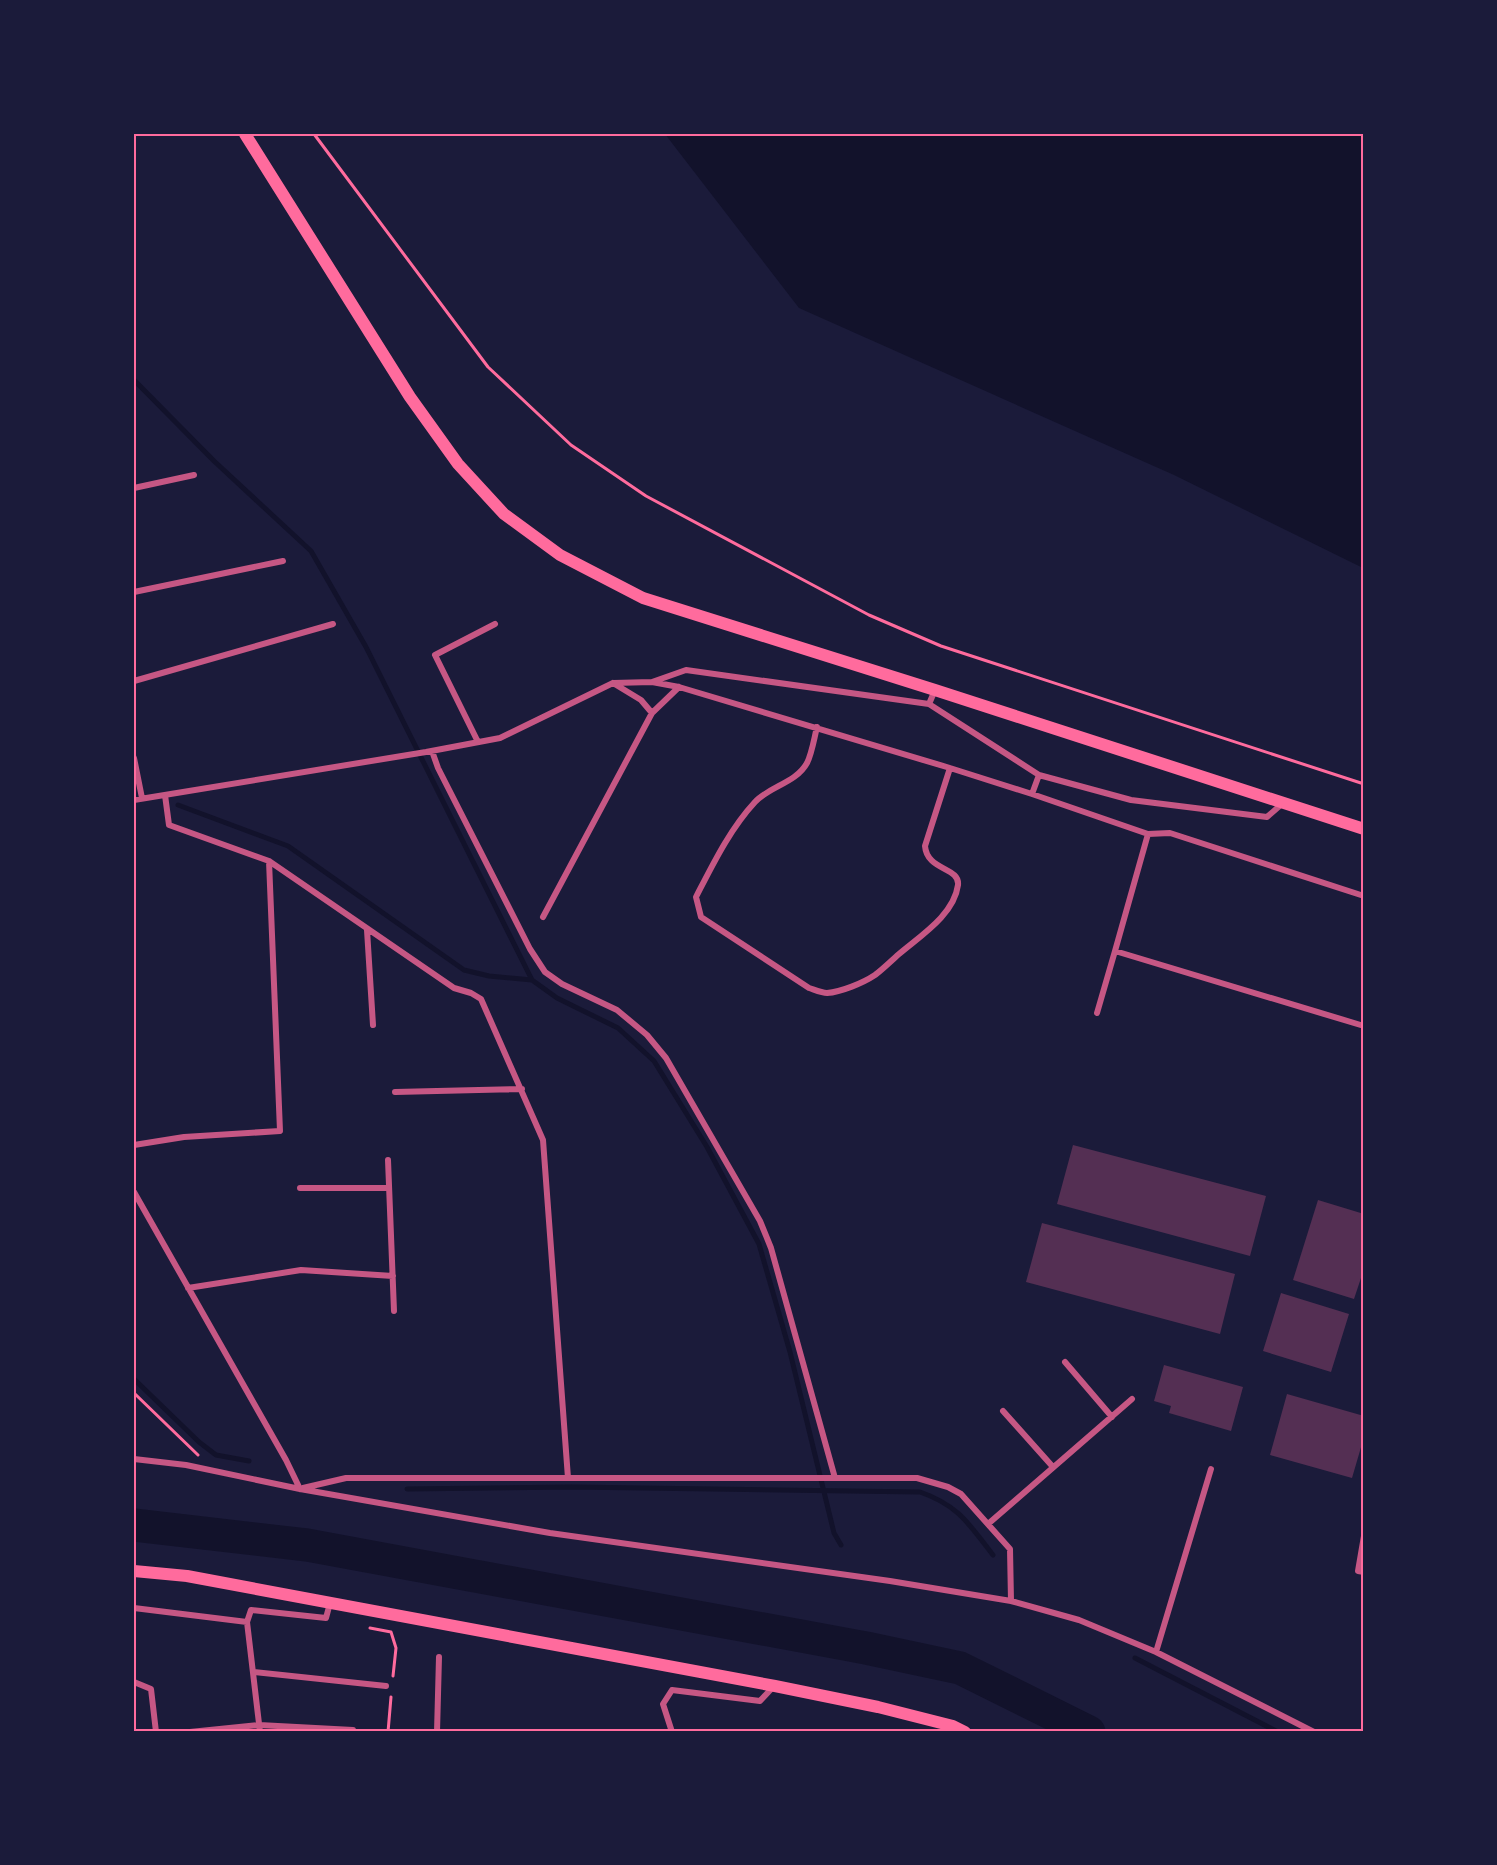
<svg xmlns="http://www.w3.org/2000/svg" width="1497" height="1865" font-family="Bitter,serif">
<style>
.water{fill:#12122b}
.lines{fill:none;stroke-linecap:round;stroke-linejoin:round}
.stream{stroke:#12122b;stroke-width:5}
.river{stroke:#12122b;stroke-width:33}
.building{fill:#542f53}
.path{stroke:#ff6b9d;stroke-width:3}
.minor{stroke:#c65784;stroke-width:6}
.secondary{stroke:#ff6b9d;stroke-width:12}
.neatline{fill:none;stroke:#ff6b9d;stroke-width:2}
</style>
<rect width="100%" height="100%" fill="#1b1b3a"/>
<path class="water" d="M665 134H1363V568L1174 475 799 308Z"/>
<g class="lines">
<path class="stream" d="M134 380 214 461 311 551 366 647 532 980 557 998 618 1028 654 1061 707 1147 759 1244 790 1352 834 1533 841 1545
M178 805 288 846 464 970 489 976 532 980
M134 1379 199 1442 216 1455 249 1461
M407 1489 573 1487 920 1492C958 1505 969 1524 993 1555
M1135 1658 1278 1732"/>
<path class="river" d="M134 1525 307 1545 866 1648 960 1668 1089 1732"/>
</g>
<path class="building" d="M1073 1145 1266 1196 1250 1256 1057 1204Z
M1318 1200 1364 1214V1269L1354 1299 1293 1280Z
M1042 1223 1235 1274 1220 1334 1026 1282Z
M1281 1293 1349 1314 1331 1372 1263 1351Z
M1164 1365 1243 1387 1231 1431 1169 1413 1171 1406 1154 1401Z
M1287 1394 1364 1416V1437L1352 1478 1270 1455Z"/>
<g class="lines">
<path class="path" d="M314 134 488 367 571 445 646 496 869 615 941 646 1364 784
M134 1393 198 1455
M370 1628 391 1632 396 1648 393 1676
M388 1732 391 1697"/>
<path class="minor" d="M134 488 194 475
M134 592 283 561
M134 681 333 624
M652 682 686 670 929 704 935 690
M613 683 641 700 652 713
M929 704 1039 775 1032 794
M817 727C814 739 812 753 807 763 796 783 770 786 755 802 730 829 713 864 696 897L701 917 809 988C815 990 822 993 827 993 841 992 863 983 875 975 883 969 891 961 899 954 920 936 954 915 958 885 960 867 927 871 925 846L950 768
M478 742 435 655 495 624
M432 751 438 768 530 949 545 972 562 984 617 1010 647 1035 666 1058 760 1221 771 1248 835 1478
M134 758 142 798
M1039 775 1131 800 1267 817 1283 803
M165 795 169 825 269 861 454 988 471 993 481 999 543 1140 568 1478
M134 800 426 752 500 738 613 683 652 682 679 687 950 768 1032 794 1148 834 1170 833 1364 896
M1148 834 1115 951 1364 1026
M543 917 652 713 679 687
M367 930 373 1025
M1097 1013 1115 951
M395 1092 522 1089
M134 1145 184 1137 280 1131 269 861
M388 1160 394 1311
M300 1188H389
M134 1192 286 1460 300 1489
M188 1288 301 1270 393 1276
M1065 1362 1112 1417
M1003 1411 1053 1467
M134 1459 186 1465 300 1489 550 1533 890 1581 1011 1601 1079 1620 1156 1652 1314 1732
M303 1488 346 1478H917L948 1487 961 1494 1010 1549 1011 1601
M988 1524 1132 1399
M1364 1536 1358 1571 1364 1572
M134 1608 247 1622
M1156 1652 1211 1469
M253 1672 386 1686
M134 1682 151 1689 156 1732
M190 1732 259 1725 353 1730
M260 1732 247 1622 251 1610 326 1618 330 1603
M437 1732 439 1657
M672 1732 663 1704 672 1690 760 1701 774 1686"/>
<path class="secondary" d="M245 134 410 397 458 464 504 514 560 555 643 598 935 690 1364 829
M134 1571 187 1576 775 1686 878 1707 953 1726 965 1732"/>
</g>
<rect width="1497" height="1865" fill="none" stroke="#1b1b3a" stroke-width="270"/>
<rect x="135" y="135" width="1227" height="1595" class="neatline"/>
</svg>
